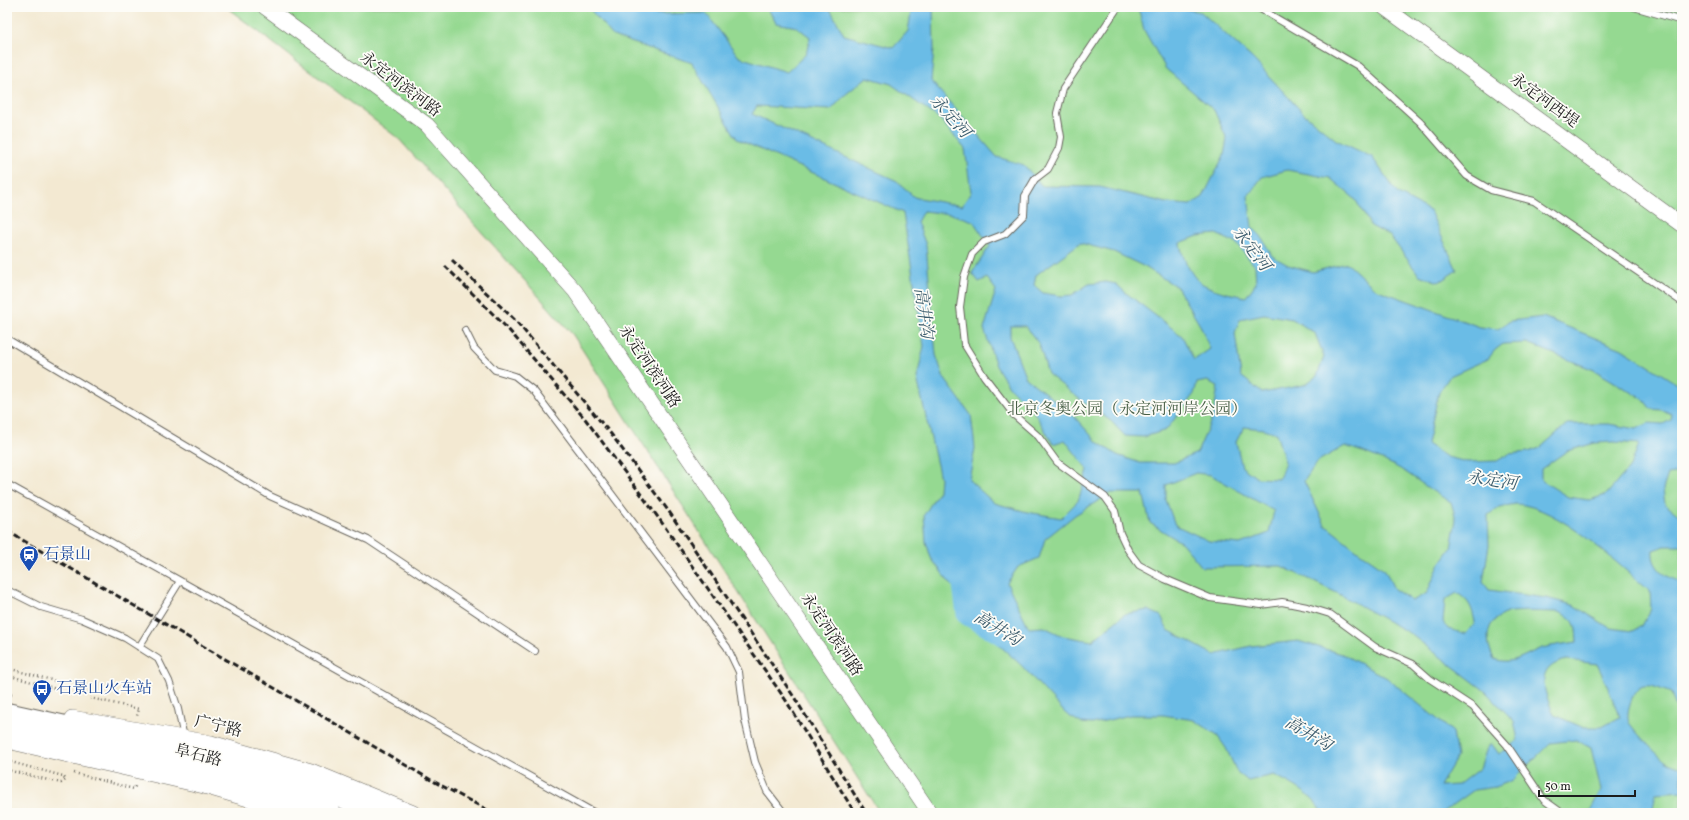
<svg xmlns="http://www.w3.org/2000/svg" width="1689" height="820" font-family="Vollkorn,'Noto Serif SC',serif">
<style>
.green{fill:#95d991;stroke:#587a56}
.water{fill:#6abce6;stroke:#436c81;fill-rule:evenodd}
.lines{fill:none;stroke-linecap:round;stroke-linejoin:round}
.river{stroke:#6abce6;stroke-width:23}
.service-casing{stroke:#67645c;stroke-width:8}
.tertiary-casing{stroke:#67645c;stroke-width:16}
.trunk-casing{stroke:#67645c;stroke-width:22}
.path{stroke:#67645c;stroke-width:2.5;stroke-dasharray:1 3;stroke-linecap:butt}
.service{stroke:#fff;stroke-width:6}
.tertiary{stroke:#fff;stroke-width:15}
.trunk{stroke:#fff;stroke-width:20}
.rail{stroke:#1c1c1c;stroke-width:3;stroke-dasharray:6 3;stroke-linecap:butt}
.labels{text-anchor:middle;dominant-baseline:central;stroke-width:3.5;stroke-linejoin:round;paint-order:stroke}
.street-label{font-size:16px;fill:#1c1c1c;stroke:#fdfcf7}
.park-label{font-size:16px;fill:#465e45;stroke:#fdfcf7}
.transit-label{font-size:16px;fill:#164399;stroke:#fdfcf7;text-anchor:start}
.water-label{font-size:17px;font-style:italic;fill:#3b5c6d;stroke:#fdfcf7}
</style>
<rect width="100%" height="100%" fill="#fdfcf7"/>
<filter id="ink" filterUnits="userSpaceOnUse"><feTurbulence type="fractalNoise" baseFrequency=".025" numOctaves="2"/><feDisplacementMap in="SourceGraphic" scale="8" xChannelSelector="R" yChannelSelector="G"/><feConvolveMatrix kernelMatrix="1 2 1 2 8 2 1 2 1" color-interpolation-filters="sRGB"/></filter>
<filter id="wash" filterUnits="userSpaceOnUse"><feTurbulence type="fractalNoise" baseFrequency=".012" numOctaves="4" result="noise"/><feDisplacementMap in="SourceGraphic" scale="16" xChannelSelector="R" yChannelSelector="G"/><feGaussianBlur stdDeviation="0.9" result="paint"/><feColorMatrix in="noise" values="0 0 0 0 0 0 0 0 0 0 0 0 0 0 0 0 0 1.4 0 .05"/><feComposite in="paint" operator="in"/></filter>
<g filter="url(#wash)">
<rect width="100%" height="100%" fill="#f3e9d2"/>
<path class="green" d="M226 7H1682V813H880L573 335 399 139Z"/>
<path class="water" d="M588 7H644L656 14 706 13 739 57 787 72 806 54 810 37 797 27 776 23 767 7H829L844 35 893 48 908 31 912 7H933L934 49 931 81 997 157 1024 165 1042 186 1100 187 1167 203 1190 205 1203 197 1224 155 1227 139 1214 110 1166 69 1144 30 1139 11 1134 7H1175L1201 12 1253 59 1303 113 1336 140 1372 157 1398 194 1430 211 1457 270 1439 282 1419 275 1390 236 1371 226 1355 199 1330 178 1287 170 1262 177 1248 196 1252 227 1261 236 1272 256 1288 265 1313 272 1347 263 1375 289 1480 327 1498 329 1510 321 1543 317 1622 349 1682 387V472L1668 474 1663 489 1665 504 1682 518V546H1665L1653 550C1651 568 1667 578 1682 582V681L1677 687 1682 696V725L1671 693C1650 685 1638 678 1630 704 1628 710 1627 716 1629 722 1632 729 1661 759 1667 762 1672 765 1677 766 1682 768V791L1656 793 1653 809 1657 813H1589L1601 790 1591 748 1576 740 1550 743 1513 780 1496 787 1474 790 1442 813H1322C1314 795 1292 784 1274 775L1248 781 1237 772 1226 748 1216 734 1194 720 1163 715H1130L1092 724 1081 723 1066 714 1021 665 998 644 972 607 948 581 931 558 926 542 924 515 939 491 940 478 917 378 924 346 903 213 737 139 692 63 613 36ZM867 77 891 84 940 119 965 149 971 192 962 206 914 197 897 181 752 114 757 106 831 110 845 95ZM923 211 951 214 973 221 990 246 972 273 979 282 987 278 996 290 984 329 996 366 1010 388 1034 412 1053 444 1065 440 1088 470 1078 501 1061 518 1027 512 994 503 969 480 975 448 971 415 944 378 936 355 926 245 917 222ZM1216 234 1236 243 1255 266 1256 283 1246 297C1231 294 1214 291 1201 283 1191 277 1181 254 1180 243L1198 236ZM1080 243 1114 252 1145 267 1177 287 1201 327 1210 349 1194 360 1182 336 1126 293 1116 284 1106 282 1089 284 1072 295 1061 296 1043 293 1034 285 1036 275ZM1264 314 1292 319 1315 333 1324 357 1317 376 1304 385 1262 393 1241 376 1235 333 1240 319ZM1010 326H1025L1039 344 1048 374 1082 401 1111 421 1125 436 1144 437 1166 430 1194 394 1197 383 1207 381 1218 386 1213 416 1197 453 1174 463H1140L1117 455 1097 442 1071 413 1026 378 1010 337ZM1527 343 1594 370 1643 399 1651 409 1662 410 1672 414 1671 420 1663 424 1649 423 1636 429 1609 424H1567L1540 448 1528 452 1509 454 1497 461 1467 462 1447 457 1427 444 1439 392 1450 376 1488 359 1495 350 1503 344ZM1244 427 1263 429 1276 433 1285 462 1279 479 1257 478 1242 467 1236 442ZM1614 442 1639 444 1630 467 1606 495 1589 500 1568 497 1541 480V469L1567 451 1595 443ZM1345 446C1367 453 1388 461 1407 473 1422 483 1435 494 1451 502L1456 519 1451 548 1439 565 1427 593 1412 601 1394 589 1385 570 1358 551 1325 525 1304 481 1318 461ZM1196 473 1211 475 1274 511 1269 533 1240 544 1209 541 1175 525 1166 500V485ZM1111 493H1143L1150 523 1182 543 1202 567 1281 566 1339 594 1409 633 1484 690 1514 721 1518 740 1499 754 1491 743 1487 748 1480 768 1458 785 1440 786 1457 757 1453 732 1387 678 1342 654 1298 641 1251 646 1214 655 1168 630 1161 616 1148 610 1125 614 1092 641 1063 636 1044 627 1029 628 1007 583 1018 567 1039 558 1045 539 1075 515ZM1516 504C1559 506 1617 564 1650 591L1651 609 1642 626 1632 631 1610 628 1573 605 1546 598 1489 590 1483 582 1489 545 1488 515 1499 507ZM1457 593C1470 601 1472 608 1475 622L1466 634 1448 629 1443 622 1445 600ZM1559 612C1576 619 1576 625 1577 642 1565 644 1553 645 1542 648 1525 654 1513 666 1494 659 1485 641 1484 621 1507 613 1515 610 1548 612 1559 612ZM1567 660 1597 664C1606 681 1612 699 1620 717L1602 727H1582L1554 715C1544 691 1533 667 1567 660Z"/>
<g class="lines">
<path class="river" d="M962 570 968 614 1010 638"/>
</g>
</g>
<g filter="url(#ink)">
<g class="lines">
<g class="service-casing">
<path id="service" d="M1118 7 1063 89 1057 113 1061 137 1059 148 1048 169 1035 179 1025 196 1024 215 1005 234 984 242 972 254 964 277 960 307 964 344 984 376 1014 415 1038 436 1057 462 1105 497 1115 511 1120 533 1128 550 1139 565 1165 579 1210 598 1261 605 1282 602 1307 607 1330 614 1375 647 1413 664 1430 679 1473 707 1507 745 1544 800 1562 813
M1257 7 1358 66 1420 122 1467 176 1491 190 1534 201 1682 302
M1634 7 1682 21
M465 330 474 348 495 370 515 376 534 391 727 647 739 672 745 720 755 762 767 791 784 813
M7 339 270 496 368 540 535 651
M7 484 595 813
M7 590 41 607 82 619 125 638 158 659 169 681 178 709 184 738
M139 647 180 581"/>
</g>
<g class="tertiary-casing">
<path id="tertiary" d="M265 7 427 125 575 291 930 813
M1384 7 1682 225
M72 718 211 743 311 771 413 813
M16 743 204 786 296 813"/>
</g>
<g class="trunk-casing">
<path id="trunk" d="M7 713 205 757 306 785 385 813
M7 731 205 773 301 801 331 813"/>
</g>
<path class="path" d="M7 668 59 682 62 686 57 689 7 675
M7 694 14 695
M90 698 139 709 137 716
M7 761 63 776 66 780 61 783 7 770
M74 773 134 789 136 784"/>
<use href="#service" class="service"/>
<use href="#tertiary" class="tertiary"/>
<use href="#trunk" class="trunk"/>
<path class="rail" d="M452 260 516 321 611 434 670 513 794 697 866 813
M445 266 508 329 586 420 660 520 785 699 855 813
M7 531 431 780 493 813"/>
</g>
</g>
<defs>
<g id="station-pin" transform="scale(1)"><path d="M0 17L-7.5 6A9.5 9.5 0 1 1 7.5 6Z" fill="#1a4fb4" stroke="#fdfcf7"/><path d="M-3-6H3Q5-6 5-4V2Q5 4 3 4L4.5 6H3L1.5 4h-3L-3 6H-4.5L-3 4Q-5 4-5 2V-4Q-5-6-3-6ZM-3.5-4v3h7v-3ZM-3.5 1v1.5H-2V1ZM2 1v1.5H3.5V1Z" fill="#fff"/></g>
<g id="bus-pin" transform="scale(1)"><path d="M0 17L-7.5 6A9.5 9.5 0 1 1 7.5 6Z" fill="#1a4fb4" stroke="#fdfcf7"/><path d="M-5-6H5V4H4V6H2V4H-2V6H-4V4H-5ZM-3.5-4V0h7V-4ZM-3.5 1.2v1.5H-2V1.2ZM2 1.2v1.5H3.5V1.2Z" fill="#fff"/></g>
</defs>
<g fill-rule="evenodd">
<use href="#station-pin" x="29" y="555"/>
<use href="#bus-pin" x="42" y="689"/>
</g>
<g class="labels">
<g class="street-label">
<text transform="translate(400 85) rotate(37)">永定河滨河路</text>
<text transform="translate(1544 101) rotate(36)">永定河西堤</text>
<text transform="translate(649 367) rotate(56)">永定河滨河路</text>
<text transform="translate(831 635) rotate(56)">永定河滨河路</text>
<text transform="translate(218 727) rotate(13)">广宁路</text>
<text transform="translate(198 756) rotate(14)">阜石路</text>
</g>
<g class="park-label">
<text x="1127" y="410">北京冬奥公园（永定河河岸公园）</text>
</g>
<g class="transit-label">
<text x="43" y="555">石景山</text>
<text x="56" y="689">石景山火车站</text>
</g>
<g class="water-label">
<text transform="translate(950 117) rotate(48)">永定河</text>
<text transform="translate(1251 249) rotate(53)">永定河</text>
<text transform="translate(923 313) rotate(82)">高井沟</text>
<text transform="translate(1492 481) rotate(8)">永定河</text>
<text transform="translate(997 629) rotate(31)">高井沟</text>
<text transform="translate(1308 734) rotate(30)">高井沟</text>
</g>
</g>
<rect width="1689" height="820" fill="none" stroke="#fdfcf7" stroke-width="24"/>
<path d="M1539 790v6h96v-6" fill="none" stroke="#1c1c1c" stroke-width="2"/>
<text x="1545" y="790" font-size="12" fill="#1c1c1c" stroke="#fdfcf7" stroke-width="3" paint-order="stroke">50 m</text>
</svg>
